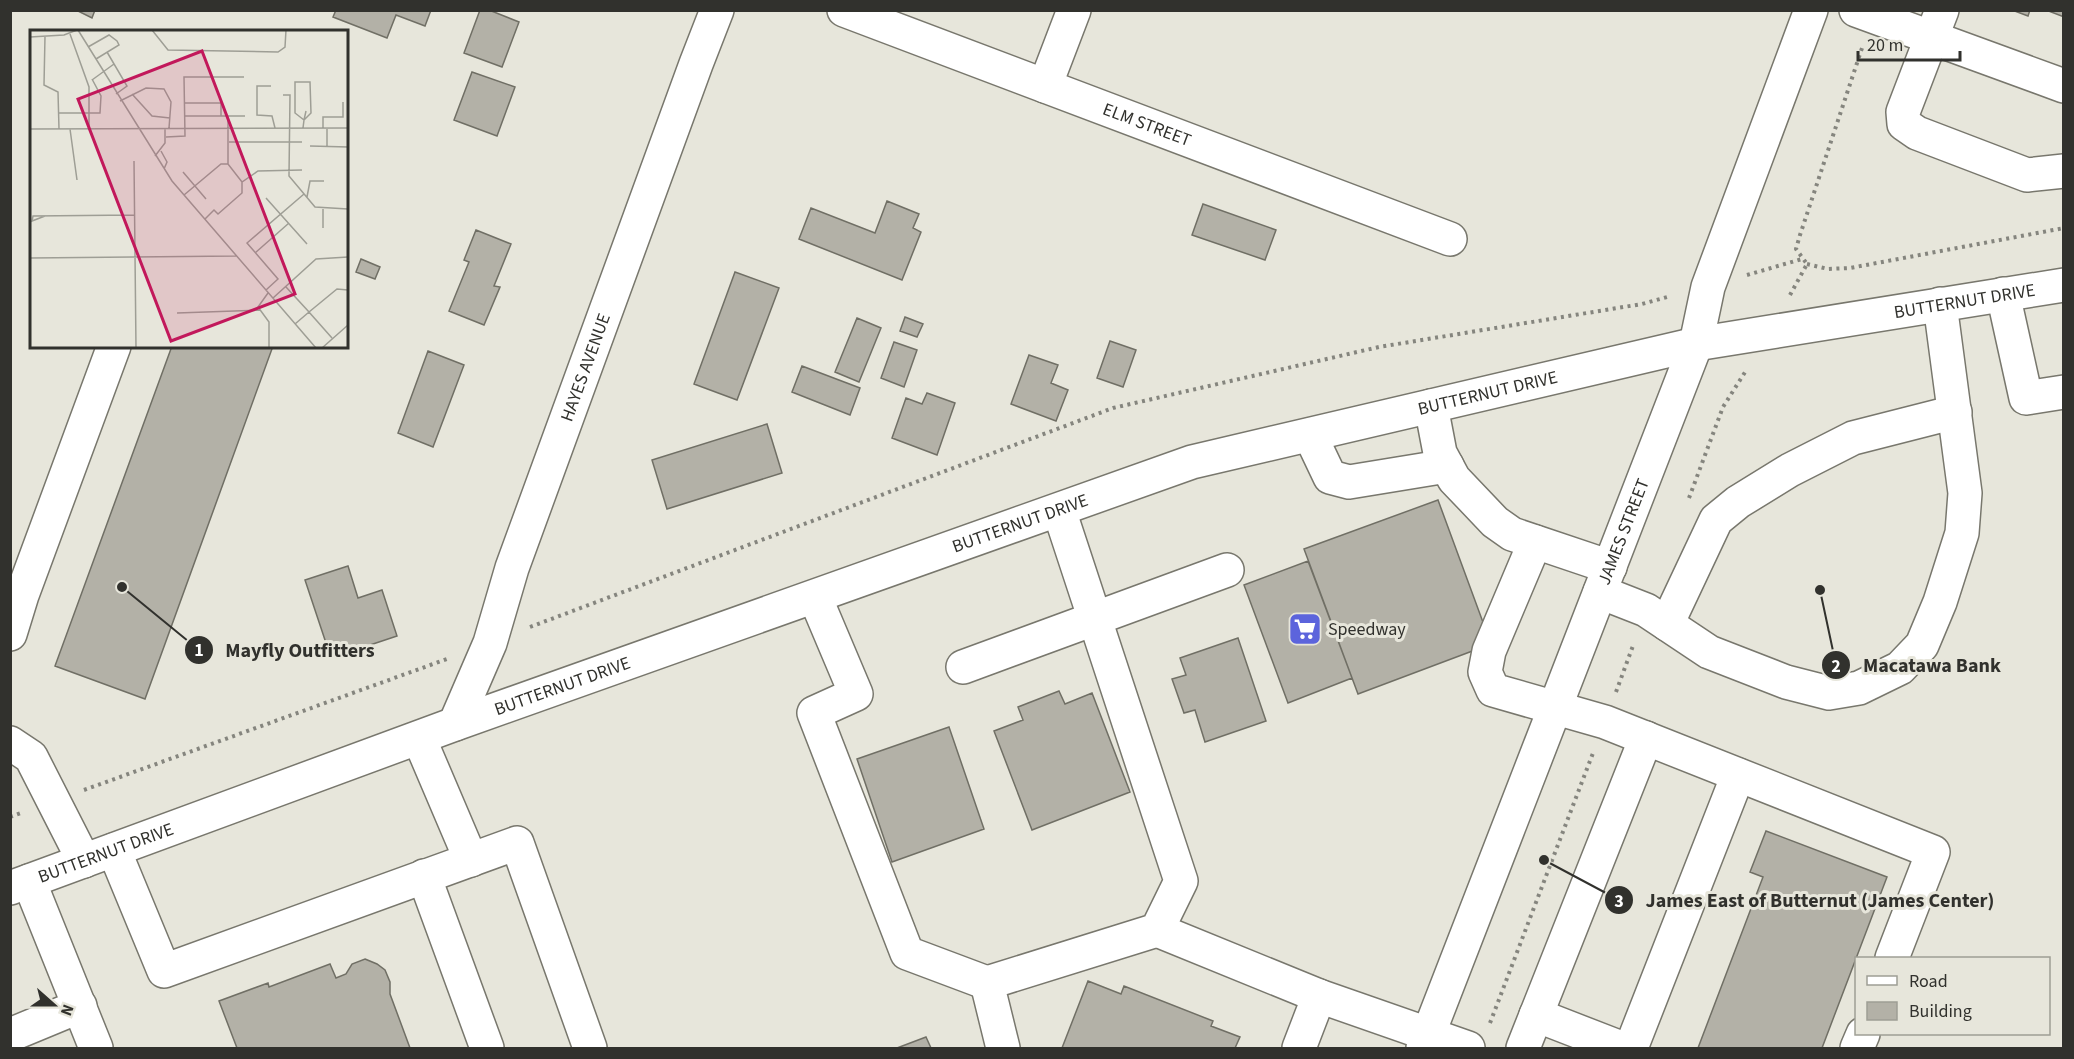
<svg xmlns="http://www.w3.org/2000/svg" width="2074" height="1059" font-family="'Source Sans 3',sans-serif">
<style>
.building{fill:#b3b1a7;stroke:#706f65;stroke-width:1.5}
.lines{fill:none;stroke-linecap:round;stroke-linejoin:round}
.minor-casing{stroke:#78776d;stroke-width:36}
.major-casing{stroke:#78776d;stroke-width:36}
.path{stroke:#85857e;stroke-width:4;stroke-dasharray:3 4.5;stroke-linecap:butt}
.minor{stroke:#fff;stroke-width:33}
.major{stroke:#fff;stroke-width:33}
.labels{text-anchor:middle;dominant-baseline:central;stroke-width:6;stroke-linejoin:round;paint-order:stroke}
.street-label{font-size:18px;fill:#31312d;stroke:#e7e6db}
.poi-label{font-size:18px;fill:#31312d;stroke:#e7e6db;text-anchor:start}
.inset-road{fill:none;stroke:#9e9e95;stroke-width:1.5}
.view{fill:#c2185b;fill-opacity:0.15;stroke:#c2185b;stroke-width:3}
.inset-edge{fill:none;stroke:#31312d;stroke-width:3}
.leader{fill:none;stroke:#31312d;stroke-width:2}
.callout-dot{fill:#31312d;stroke:#e7e6db;stroke-width:2}
.mark-label{font-size:18px;text-anchor:middle;font-weight:bold;fill:#fff}
.callout-label{font-size:20px;text-anchor:middle;font-weight:bold;fill:#31312d;stroke:#e7e6db;stroke-width:6;stroke-linejoin:round;paint-order:stroke}
</style>
<rect width="100%" height="100%" fill="#e7e6db"/>
<path class="building" d="M76 10H95L92 18Z
M336 10H431L425 26 396 15 387 38 333 17Z
M480 10H489L519 22 502 67 464 53Z
M2012 10H2030L2028 16Z
M2046 10H2064V17Z
M472 72 515 87 497 136 454 120Z
M887 201 919 214 913 228 921 232 902 280 799 239 811 208 875 233Z
M1203 204 1276 230 1265 260 1192 235Z
M476 230 511 244 494 286 500 287 484 325 449 311 469 262 464 260Z
M361 259 380 267 375 279 356 272Z
M735 272 779 288 737 400 694 384Z
M905 317 923 324 917 337 900 331Z
M857 318 881 328 859 382 835 372Z
M1110 341 1136 350 1123 387 1097 378Z
M894 342 917 350 904 387 881 378Z
M172 346H273L145 699 55 666Z
M428 351 464 365 433 447 398 433Z
M1029 355 1058 365 1051 383 1068 390 1056 421 1011 404Z
M802 366 860 388 850 415 792 392Z
M927 393 955 403 937 455 892 438 906 398 922 404Z
M767 424 782 473 667 509 652 460Z
M1438 500 1491 644 1358 694 1304 549Z
M1308 561 1352 678 1288 703 1244 585Z
M348 566 358 598 382 590 397 636 331 658 305 580Z
M1238 638 1266 721 1205 742 1195 710 1184 713 1172 679 1186 675 1180 658Z
M1059 691 1065 704 1092 693 1130 792 1032 830 994 731 1023 720 1018 707Z
M949 727 984 829 892 862 857 759Z
M1766 831 1887 877 1822 1048H1698L1763 877 1750 872Z
M365 959 377 964 385 970 390 982V994L410 1048H237L219 1001 268 983 269 987 330 964 336 978 346 974 352 964Z
M1088 981 1121 994 1124 986 1213 1021 1211 1026 1240 1037 1235 1048H1062Z
M926 1037 931 1048H897Z"/>
<g class="lines">
<g class="minor-casing">
<g id="minor">
<path id="s1" d="M844 10 1450 239"/>
<path d="M1856 10 2064 86"/>
<path d="M1942 10 1903 112 1904 124 1917 133 2027 175 2064 171"/>
<path d="M1045 86 1074 10"/>
<path d="M2003 294 2026 398 2064 392"/>
<path d="M1431 406 1440 453 1454 479 1495 522 1512 534 1610 567"/>
<path d="M1310 435 1330 477 1349 482 1447 466"/>
<path d="M1535 542 1489 651 1485 672 1493 690 1605 722 1933 852 1892 958"/>
<path d="M1600 592 1646 610 1709 652 1786 682 1829 693 1859 688 1900 668 1922 645 1940 602 1962 533 1965 493 1940 304"/>
<path d="M815 597 856 694 814 713 907 953 987 983"/>
<path d="M1667 624 1716 520 1738 502 1790 470 1853 438 1955 412"/>
<path d="M10 634 22 595 114 346"/>
<path d="M963 667 1227 570"/>
<path id="s2" d="M455 724 490 643 512 568 696 64 717 10"/>
<path d="M419 738 471 860"/>
<path d="M10 743 31 757 84 861"/>
<path d="M114 850 164 971 517 843 590 1048"/>
<path d="M424 876 487 1048"/>
<path d="M29 881 96 1048"/>
<path d="M1157 930 1319 996 1468 1048"/>
<path d="M1536 1015 1621 1048"/>
<path d="M10 1035 80 1006"/>
<path d="M1003 1048 987 983 1157 930 1181 881 1059 510"/>
<path d="M1299 1048 1319 996"/>
<path id="s3" d="M1423 1048 1696 344 1708 287 1811 10"/>
<path d="M1523 1048 1646 738"/>
<path d="M1631 1048 1738 775"/>
<path d="M1857 1048 1863 1034"/>
</g>
</g>
<g class="major-casing">
<g id="major">
<path id="s4" d="M10 888 455 724 1192 462 1696 344 2064 285"/>
</g>
</g>
<path class="path" d="M1807 264 1828 269 1850 268 2064 228
M1747 275 1802 259
M1790 295 1807 264 1796 249 1800 235 1862 48
M1689 498 1723 407 1747 369
M530 627 1113 408 1379 347 1642 304 1671 296
M1616 692 1634 643
M84 790 447 659
M10 817 21 813
M1490 1023 1593 753"/>
<use href="#minor" class="minor"/>
<use href="#major" class="major"/>
</g>
<defs>
<g id="supermarket-square" transform="scale(1.725)"><rect x="-9" y="-9" width="18" height="18" rx="4" fill="#5c64dc" stroke="#e7e6db"/><path d="M-6-5.5h2.5l.6 2H6L4.5 2H-2.5L-4.4-4H-6ZM-1.5 3.2a1.3 1.3 0 1 0 .1 0ZM3 3.2a1.3 1.3 0 1 0 .1 0Z" fill="#fff"/></g>
</defs>
<g fill-rule="evenodd">
<use href="#supermarket-square" x="1305" y="629"/>
</g>
<g class="labels">
<g class="street-label">
<text stroke="none"><textPath href="#s1" startOffset="324">ELM STREET</textPath></text>
<text stroke="none"><textPath href="#s4" startOffset="2046">BUTTERNUT DRIVE</textPath></text>
<text stroke="none"><textPath href="#s2" startOffset="380">HAYES AVENUE</textPath></text>
<text stroke="none"><textPath href="#s4" startOffset="1560">BUTTERNUT DRIVE</textPath></text>
<text stroke="none"><textPath href="#s4" startOffset="1074">BUTTERNUT DRIVE</textPath></text>
<text stroke="none"><textPath href="#s3" startOffset="554">JAMES STREET</textPath></text>
<text stroke="none"><textPath href="#s4" startOffset="588">BUTTERNUT DRIVE</textPath></text>
<text stroke="none"><textPath href="#s4" startOffset="102">BUTTERNUT DRIVE</textPath></text>
</g>
<g class="poi-label">
<text x="1328" y="629">Speedway</text>
</g>
</g>
<g transform="translate(30 30)">
<rect width="318" height="318" fill="#e7e6db"/>
<path class="inset-road" d="M48 0 142 151 286 318M122 0 138 20 248 22 255 17 256 0M40 4 59 57V99M15 6 14 55 28 62 29 99M0 7 34 5 47 0M58 17 79 5 87 11 89 15 66 29M77 22 97 56 86 64M62 50 84 34M241 56H227V85L242 86 245 98M102 64 122 86 140 88M253 65H260L259 146 285 177 318 179M90 71 116 58 134 59 141 72 139 98M154 73H191V86M29 83H70L71 66 62 49M154 86H215M198 86V134M273 98 274 90 281 83 280 52H265V83L274 90 276 81M293 98V87H313V72M0 99 318 98M40 99 47 150M136 107 155 106 154 47H214M199 112H272M280 116 318 117V139M297 117V98M131 121 137 132 134 139M125 126 135 113V98M104 131 106 318M153 142 176 169M154 165 191 134H198L212 152 228 141 272 140M277 167 280 151H294M236 168 277 214M293 179V198M15 186 2 191 3 186 105 185M175 189 184 180 188 184 212 163V152M225 223 259 193M0 228 206 226M256 257 279 282 265 294M236 260 248 249 217 213 274 164M238 263 228 277 239 292V318M243 268 286 229 318 227M147 283 230 280M302 308 279 282 307 259 318 260M292 318 318 295"/>
<path class="view" d="M172 21 265 264 141 311 48 69Z"/>
<rect width="318" height="318" class="inset-edge"/>
</g>
<path class="leader" d="M122 587L199 650M1820 590L1836 665M1544 860L1619 900"/>
<g class="callout-dot">
<circle cx="122" cy="587" r="6"/>
<circle cx="1820" cy="590" r="6"/>
<circle cx="1544" cy="860" r="6"/>
<circle cx="199" cy="650" r="15"/>
<circle cx="1836" cy="665" r="15"/>
<circle cx="1619" cy="900" r="15"/>
</g>
<g class="mark-label">
<text x="199" y="656">1</text>
<text x="1836" y="672">2</text>
<text x="1619" y="907">3</text>
</g>
<g class="callout-label">
<text x="300" y="657">Mayfly Outfitters</text>
<text x="1932" y="672">Macatawa Bank</text>
<text x="1820" y="907">James East of Butternut (James Center)</text>
</g>
<rect width="2074" height="1059" fill="none" stroke="#31312d" stroke-width="24"/>
<rect x="1855" y="957" width="195" height="78" fill="#e7e6db" stroke="#9e9e95" stroke-width="1.5"/>
<rect x="1867" y="976" width="30" height="9" fill="#ffffff" stroke="#9e9e95" stroke-width="1.5"/>
<text x="1909" y="987" font-size="18" fill="#31312d">Road</text>
<rect x="1867" y="1002" width="30" height="18" fill="#b3b1a7" stroke="#9e9e95" stroke-width="1.5"/>
<text x="1909" y="1017" font-size="18" fill="#31312d">Building</text>
<g transform="translate(54 1005) rotate(111)" stroke="#e7e6db" stroke-width="4.5" paint-order="stroke">
<path d="M0-4.5L10 22L0 15L-10 22Z" fill="#31312d"/>
<text y="-9" font-size="16" font-weight="bold" text-anchor="middle" fill="#31312d">N</text>
</g>
<path d="M1858 51v9h102v-9" fill="none" stroke="#31312d" stroke-width="3"/>
<text x="1867" y="51" font-size="18" fill="#31312d" stroke="#e7e6db" stroke-width="4.5" paint-order="stroke">20 m</text>
</svg>
